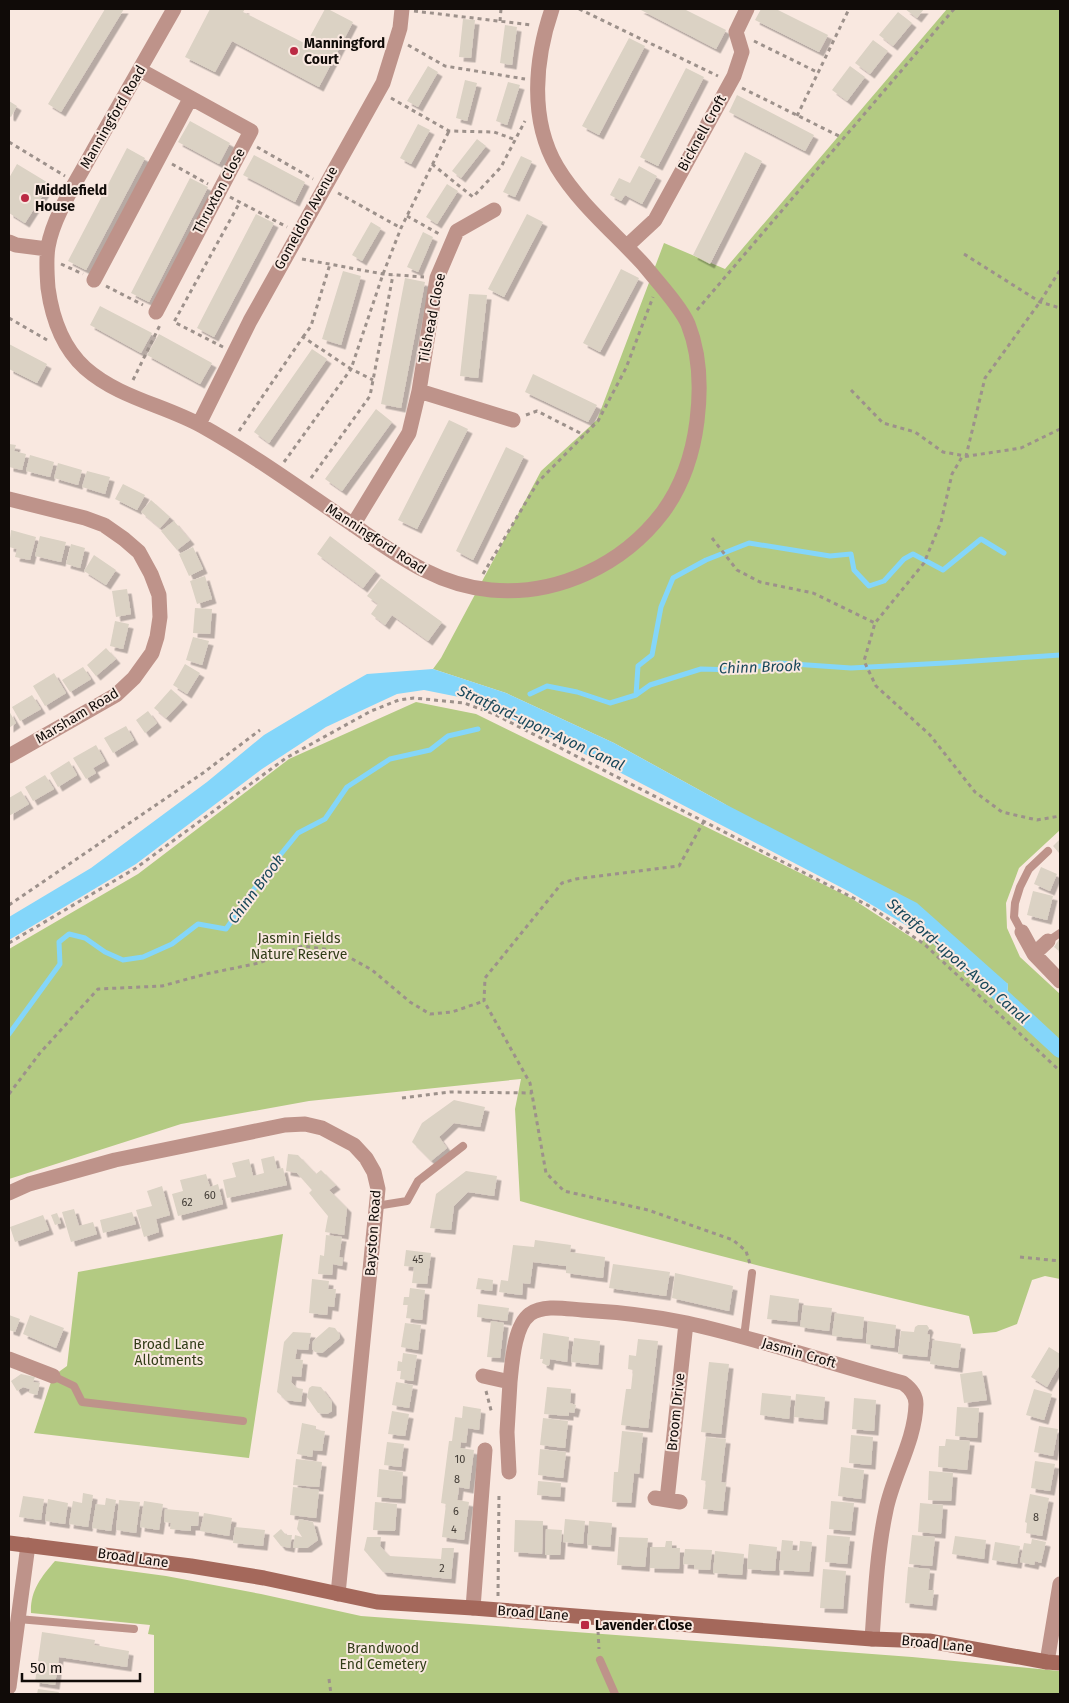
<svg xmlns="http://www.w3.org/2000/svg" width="1069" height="1703" font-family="'Fira Sans',sans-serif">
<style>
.green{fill:#b3ca82}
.water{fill:#84d6fa}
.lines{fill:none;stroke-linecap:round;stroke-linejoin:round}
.stream{stroke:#84d6fa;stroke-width:5}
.canal{stroke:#84d6fa;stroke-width:16}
.building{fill:#dbd2c4;filter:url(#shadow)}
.path{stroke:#9d918b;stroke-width:3;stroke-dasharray:4 4;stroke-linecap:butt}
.lane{stroke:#be938a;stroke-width:8}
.street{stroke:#be938a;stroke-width:15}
.secondary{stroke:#a4685b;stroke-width:15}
.poi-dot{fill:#bb2a44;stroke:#f9e8e0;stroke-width:2}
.labels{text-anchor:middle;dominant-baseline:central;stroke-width:4;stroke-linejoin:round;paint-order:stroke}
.number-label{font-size:11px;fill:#433d37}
.poi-label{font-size:14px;font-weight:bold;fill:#100b08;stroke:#f9e8e0;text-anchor:start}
.street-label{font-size:14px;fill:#100b08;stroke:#f9e8e0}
.park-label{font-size:14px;fill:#323d18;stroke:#f9e8e0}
.water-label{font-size:15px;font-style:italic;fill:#18475a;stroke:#f9e8e0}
</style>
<defs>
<filter id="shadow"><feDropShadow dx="4.5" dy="4.5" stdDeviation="0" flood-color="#0004"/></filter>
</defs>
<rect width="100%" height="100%" fill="#f9e8e0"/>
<path class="green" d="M947 9H1060V830L1019 868 1006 903 1007 928 1020 957 1060 994V1279L1045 1276 1032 1280 1017 1324 996 1332 973 1334 969 1316C819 1282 669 1244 520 1201L515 1109 521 1079 309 1101 181 1124 9 1179V949L138 874 289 759 416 702 476 714 851 898 920 943 926 937 1006 1010 1008 984 723 803 614 743 506 693 433 669 441 658 541 471 597 420 664 243 725 269Z
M283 1234 249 1458 34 1433 53 1376 67 1366 78 1272Z
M55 1561 166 1576 261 1594 361 1616 912 1657 1060 1671V1694H154V1635L148 1634 150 1625 31 1613C30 1591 41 1577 55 1561Z"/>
<path class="water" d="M433 669 506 693 614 743 723 803 917 903 1008 984 1006 1010 926 937 850 892 571 747 469 699 424 690 397 694 326 727 262 769 136 864 9 940V917L91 868 207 782 264 735 339 690 367 674Z"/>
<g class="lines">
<path class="stream" d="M530 694 547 686 577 692 610 703 636 695 650 685 701 669 736 670 779 663 851 668 945 663 1060 655
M636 695 638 666 652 655 661 607 673 578 706 560 749 543 830 556 851 554 854 570 869 586 884 581 904 559 913 554 943 570 981 539 1004 553
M9 1034 60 964 59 942 69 934 85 938 105 952 123 960 143 957 172 944 198 924 226 929 264 875 298 833 325 819 347 787 390 759 430 750 448 736 478 729"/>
<path class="canal" d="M992 987 1060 1050"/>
</g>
<path class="building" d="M105 9H124L61 112 48 104Z
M210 9H245L243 12 306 44 325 9H328L353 22 319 87 232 41 215 72 185 57Z
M639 9H684L726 30 716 49Z
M761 9H776L828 35 819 52 755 20Z
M905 9H924L917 18Z
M898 12 912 23 893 46 879 35Z
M463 19 475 20 471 58 459 57Z
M505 25 517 27 512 65 500 63Z
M629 38 645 46 599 135 582 126Z
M873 40 888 51 870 74 855 63Z
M428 66 438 72 418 107 407 101Z
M850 66 865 77 847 101 832 90Z
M686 68 704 77 658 166 640 157Z
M465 80 477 83 467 121 456 118Z
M508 82 520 85 507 125 496 121Z
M737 95 814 135 805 151 729 112Z
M9 101 17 106 11 117 9 116Z
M190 121 230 143 219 164 178 142Z
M418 124 430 130 411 164 400 158Z
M477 139 486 146 461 178 452 171Z
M127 148 145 158 86 270 68 261Z
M745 152 762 161 710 264 693 255Z
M254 155 305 182 295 202 243 175Z
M521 156 532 161 515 197 503 192Z
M17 164 50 184 25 223 9 213V178Z
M639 166 657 176 642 204 625 195 621 201 610 195 619 178 630 183Z
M190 178 208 187 149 302 131 293Z
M447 184 458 191 437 224 426 217Z
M256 214 274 223 214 337 197 328Z
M527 214 543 222 504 297 488 289Z
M371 222 381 228 362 261 352 255Z
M423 232 433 237 418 272 407 267Z
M621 269 639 278 600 352 583 343Z
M343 271 361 276 341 345 322 339Z
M405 278 425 282 401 408 381 404Z
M469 294 487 295 478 378 460 376Z
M100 306 152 333 141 353 90 325Z
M159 334 212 363 200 384 147 355Z
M9 344 47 364 37 383 9 369Z
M312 349 327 359 269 443 254 432Z
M533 374 597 405 588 422 525 392Z
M376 409 392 422 342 491 325 479Z
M449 420 468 429 417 529 398 520Z
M9 444 16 445 14 451 26 454 22 470 9 467Z
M506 447 524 456 473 560 456 551Z
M30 455 54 462 50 477 26 471Z
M58 463 82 470 78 485 54 478Z
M87 471 110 477 105 494 82 487Z
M123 484 145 495 137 510 115 499Z
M151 500 170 517 160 528 141 512Z
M174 521 190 540 177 550 161 531Z
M11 530 36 537 30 560 15 557 17 549 9 547Z
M40 536 66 542 61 562 35 556Z
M330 536 376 571 363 588 317 554Z
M71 544 85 548 80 568 66 564Z
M193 547 203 569 189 576 179 554Z
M94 555 116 570 106 585 84 571Z
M205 576 212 599 197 604 190 581Z
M381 578 442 622 428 641 392 615 385 625 371 614 378 604 367 596Z
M127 589 131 614 116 617 112 591Z
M195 608 212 609 210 634 193 633Z
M115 621 129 624 123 649 110 646Z
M193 637 209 641 202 665 186 660Z
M106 648 116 659 96 676 87 665Z
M185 664 200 673 187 694 173 685Z
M83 667 91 679 70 692 62 680Z
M54 673 66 693 45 706 33 686Z
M171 689 183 700 166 718 154 708Z
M32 695 41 709 20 721 12 707Z
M9 711 16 723 9 728Z
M148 711 157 723 145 733 136 720Z
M126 726 134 740 113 753 104 738Z
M96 745 105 761 93 768 96 773 86 779 73 758Z
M69 761 77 775 58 787 50 773Z
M45 775 54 789 33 801 25 787Z
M21 791 29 804 9 816V798Z
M1060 839V854L1053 846Z
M1041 867 1057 874 1050 891 1034 884Z
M1033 891 1053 896 1047 920 1027 915Z
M1060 938V952L1054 947Z
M454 1100 485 1107 480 1127 454 1123 439 1137 447 1148 431 1161 412 1142 422 1123Z
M288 1154 298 1155 316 1174 321 1170 336 1185 329 1190 347 1208 344 1235 325 1232 328 1216 309 1193 312 1190 297 1173 286 1171Z
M274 1156 277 1169 283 1168 287 1185 227 1198 223 1180 236 1177 232 1163 249 1159 253 1176 264 1173 261 1159Z
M466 1171 497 1176 494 1196 468 1192 454 1206 451 1230 430 1228 436 1194Z
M206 1174 210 1187 218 1184 223 1204 178 1216 172 1194 183 1191 180 1180Z
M162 1186 170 1215 156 1219 159 1232 144 1237 136 1210 152 1206 147 1191Z
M74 1209 79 1226 93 1222 97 1234 71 1242 62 1212Z
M132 1212 136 1224 103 1233 100 1220Z
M57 1213 61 1223 55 1225 51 1215Z
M43 1215 49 1230 15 1242 10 1227Z
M326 1235 342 1237 339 1257 343 1258 342 1266 333 1264 332 1275 318 1274 320 1255 324 1256Z
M535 1240 571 1245 570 1252 605 1257 603 1278 566 1273V1266L533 1262 530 1284 523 1283 522 1295 499 1292 501 1280 508 1281 513 1245 534 1247Z
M406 1250 431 1253 427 1284 412 1283 414 1267 404 1266Z
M613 1264 670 1272 666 1296 609 1288Z
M675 1273 733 1286 729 1311 672 1298Z
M478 1278 493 1280 492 1291 476 1289Z
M312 1279 329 1281 328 1289H336L334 1307 328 1306 327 1315 309 1313Z
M410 1288 425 1290 422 1320 406 1318 408 1305H403L404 1297H409Z
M770 1295 799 1299 797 1322 767 1319Z
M478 1304 509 1308 507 1321 477 1317Z
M803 1305 832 1308 829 1331 800 1327Z
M835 1313 864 1317 862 1339 832 1336Z
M9 1315 20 1319 15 1332 9 1330Z
M30 1315 64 1328 56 1348 23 1334Z
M491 1321 504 1323 500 1358 487 1357Z
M868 1321 896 1325 894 1348 866 1344Z
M405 1323 421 1325 418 1350 401 1347Z
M918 1325H927L929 1328 927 1334 930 1335 927 1357 898 1354 901 1331 914 1332 915 1327Z
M329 1327 335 1328 340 1335 339 1339 322 1353 315 1352 312 1349 313 1341Z
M293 1332 311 1333 308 1350 297 1349 295 1359 303 1360 301 1377 292 1376 291 1382 297 1388 303 1389 301 1402 286 1400 277 1392 284 1342Z
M543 1333 569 1337 567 1362 550 1359 549 1365 548 1366 542 1363 543 1359H540Z
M574 1338 600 1341 598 1365 571 1362Z
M638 1339 658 1341 648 1428 621 1425 626 1389H631L633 1370 628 1369 629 1355 636 1356Z
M933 1340 961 1344 958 1368 930 1364Z
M1049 1347 1060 1354V1364L1047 1387 1031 1377Z
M403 1353 417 1355 413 1381 400 1379 401 1371H397L398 1361 402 1362Z
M709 1362 729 1364 721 1434 701 1432Z
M982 1371 987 1400 964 1403 960 1374Z
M21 1374 35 1377 33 1382 40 1383 37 1395 29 1393 30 1389 23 1387 17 1391 11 1381Z
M396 1382 413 1385 409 1408 392 1405Z
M312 1386 321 1387 332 1402V1411L327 1414 318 1413 307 1397 309 1388Z
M547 1387 571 1389 570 1403 576 1405 574 1413 569 1412V1416L544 1414Z
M1034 1389 1052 1394 1044 1420 1026 1415Z
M762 1393 791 1396 789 1419 760 1415Z
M796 1394 825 1397 823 1420 794 1417Z
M854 1398 876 1400 874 1431 852 1429Z
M463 1406 481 1409 479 1430 468 1428 466 1443 461 1442 460 1448 474 1450 469 1489 459 1487 458 1495 457 1500 469 1502 464 1540 442 1537 446 1504 441 1503 449 1441H452L455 1417 462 1418Z
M957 1407 979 1408 977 1438 955 1436Z
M392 1411 409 1414 405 1436 388 1434Z
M543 1418 568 1421 565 1448 540 1445Z
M302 1423 316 1426V1430L325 1431 322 1451 313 1450 312 1457 297 1454Z
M1039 1426 1058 1429 1053 1456 1034 1452Z
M622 1431 643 1433 639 1474 634 1473 631 1503 612 1502 614 1472H618Z
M851 1435 873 1437 871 1465 849 1463Z
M706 1437 726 1439 721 1482 726 1483 723 1511 703 1509 706 1481 701 1480Z
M946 1439 970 1441 967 1470 938 1467 939 1446H945Z
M387 1442 404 1444 401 1467 384 1465Z
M540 1449 566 1452 563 1478 538 1475Z
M296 1459 322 1462 319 1487 293 1485Z
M1035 1461 1055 1464 1050 1491 1031 1488Z
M841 1467 864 1470 861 1499 838 1496Z
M379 1469 403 1472 401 1499 377 1497Z
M929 1471 953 1473 951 1501 928 1500Z
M538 1481 561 1483 560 1497 537 1495Z
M293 1487 319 1490 316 1518 290 1515Z
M83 1493 93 1495 88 1527 69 1524 73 1501 82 1503Z
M1030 1494 1049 1498 1042 1536 1026 1533 1027 1523 1025 1522Z
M23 1496 44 1499 41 1520 19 1517Z
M106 1498 116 1500 111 1531 92 1528 96 1504 105 1505Z
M48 1499 68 1503 65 1524 45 1521Z
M119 1500 140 1502 136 1533 116 1530Z
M144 1501 163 1504 159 1530 140 1527Z
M831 1501 854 1503 851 1531 829 1529Z
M375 1502 397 1504 395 1531 373 1530Z
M920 1503 943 1505 941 1534 918 1532Z
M165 1509 199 1512 198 1526H191V1531L170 1529 171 1523 164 1522Z
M204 1513 232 1518 229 1536 200 1531Z
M299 1519 313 1522 318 1540 307 1548H293L295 1535 302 1537 297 1529Z
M565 1519 585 1521 583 1544 563 1542Z
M515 1520 543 1521 542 1554 514 1552Z
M589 1521 612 1523 610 1547 587 1545Z
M235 1527 265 1530 263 1546 233 1543Z
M281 1529 286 1535H292L290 1548 281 1546 273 1536Z
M546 1529 562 1530 560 1555H545Z
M827 1535 850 1537 847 1564 825 1562Z
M912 1535 935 1537 932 1566 909 1564Z
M955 1536 986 1540 984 1559 952 1554Z
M367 1537H381L380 1546 389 1556 441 1559 442 1548H454L451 1579 383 1572 364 1550Z
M619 1537 648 1538 645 1567 617 1565Z
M1032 1539 1046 1542 1041 1563 1035 1561 1034 1565 1020 1562 1024 1543 1031 1544Z
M782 1540 793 1541 792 1550 799 1551 800 1541 812 1542 809 1572 779 1570Z
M666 1541H672V1548H680L679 1569 650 1568V1547H665Z
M995 1542 1020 1546 1017 1564 992 1560Z
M749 1544 777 1547 775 1571 747 1569Z
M685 1549 712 1550 710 1570 694 1569V1565L683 1564Z
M715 1551 744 1554 742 1575 713 1573Z
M908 1567 930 1569 928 1590H934L932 1606 905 1603Z
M823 1569 846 1571 843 1609 820 1608Z
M42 1632 95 1640 94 1645 129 1651 127 1667 59 1657 55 1685 35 1682Z
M38 1689 59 1692 58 1694H37Z"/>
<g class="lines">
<path class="path" d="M579 9 718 76
M414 11 532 25
M500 21 501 9
M754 41 819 73
M408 45 445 66 525 79
M742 88 843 138
M391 98 449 131 494 132 516 140
M797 116 849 9
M9 142 65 176
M257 147 313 179
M172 164 208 184
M432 164 473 197 501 167 525 121
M338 193 401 228
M230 197 287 227
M407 216 441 235
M964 254 1040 302 1060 308
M302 259 383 274 424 277
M61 264 83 274
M106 286 143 305
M697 310 954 9
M9 318 47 340
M303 337 311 326 330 264
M223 347 174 322 240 202
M133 380 160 325
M851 390 883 423 915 432 943 452 966 456 985 378 1040 302 1060 270
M526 415 537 411 584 435
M1060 429 1021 448 962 457 952 474 941 522 924 563 875 623 864 661 876 686 930 735 975 792 1002 812 1037 820 1060 816
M239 431 303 337 351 369 383 274 401 228 449 131
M284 462 351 369 373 380
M311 478 370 396 393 275
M712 538 737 570 760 582 813 593 875 623
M483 574 538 482 598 421 626 368 653 297
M704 821 679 866 576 879 562 883 485 978 484 1001 530 1083 546 1173 564 1191 648 1210 733 1240 746 1251 750 1264
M9 905 203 773 260 730
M9 943 136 868 286 758 371 711 399 700 414 698 464 703 494 714 871 907 924 944 1060 1071
M9 1094 40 1053 98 989 162 986 206 974 259 963 303 946 338 951 372 970 410 1002 430 1014 452 1012 484 1001
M402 1098 450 1092 532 1093
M1020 1257 1060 1261
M486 1391 492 1414
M498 1596 499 1492
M598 1631 599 1649
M329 1679 331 1694"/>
<path class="lane" d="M1022 932 1014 917 1015 903 1020 887 1029 869 1048 851
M1048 941 1060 933
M376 1206 407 1201 418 1181 463 1146
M744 1337 752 1273
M53 1376 74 1386 82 1402 243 1421
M18 1619 134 1629
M600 1660 615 1694"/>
<path class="street" d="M174 9C147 56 120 104 93 151 78 179 53 216 48 247 46 259 47 275 48 288 52 317 63 348 85 368 119 398 164 405 202 426 252 454 299 488 346 520 392 551 433 585 491 590 557 596 623 565 663 512 682 486 693 453 697 421 701 389 700 354 688 324 681 307 656 280 644 265 615 233 580 205 557 167 529 119 535 59 552 9
M140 70 251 131 156 312
M9 242 16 245 47 249
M627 246 655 220 734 76 742 52 736 32 747 9
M94 280 190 99
M419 391 513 420
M199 424 250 321 383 83 400 28 402 9
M9 499 85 518 104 525 124 539 139 552 151 574 159 595 160 617 157 637 152 653 134 678 116 695 9 756
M353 525 409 433 419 391 437 278 457 231 494 210
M1022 932 1034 954 1060 981
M1034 954 1048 941
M9 1193 29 1184 115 1160 285 1125 305 1124 322 1128 354 1145 366 1158 374 1172 378 1189 338 1594
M9 1359 53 1376
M483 1376 510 1382C512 1363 514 1326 530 1314 544 1304 567 1309 582 1310 617 1312 653 1316 687 1323 760 1339 831 1364 903 1383 910 1388 916 1394 916 1404 915 1441 893 1475 886 1510 877 1552 875 1596 872 1639
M509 1472 507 1432 510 1382
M655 1498 680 1502
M667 1500 686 1323
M473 1608 485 1450
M1047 1662 1060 1584
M9 1687 28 1545"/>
<path class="secondary" d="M9 1543 191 1566 264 1578 377 1602 473 1608 872 1639 929 1641 1047 1662 1060 1663"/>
</g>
<g class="poi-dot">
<circle cx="294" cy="51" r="5"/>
<circle cx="25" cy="198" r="5"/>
<rect x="580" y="1620" width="10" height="10" rx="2.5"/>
</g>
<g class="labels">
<g class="number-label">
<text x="210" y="1195">60</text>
<text x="187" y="1202">62</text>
<text x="418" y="1259">45</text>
<text x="460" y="1459">10</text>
<text x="457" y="1479">8</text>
<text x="456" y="1511">6</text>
<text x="1036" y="1517">8</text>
<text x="454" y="1529">4</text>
<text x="442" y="1568">2</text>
</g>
<g class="poi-label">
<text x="304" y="43">Manningford<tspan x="304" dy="16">Court</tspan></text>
<text x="35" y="190">Middlefield<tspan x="35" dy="16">House</tspan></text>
<text x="595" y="1625">Lavender Close</text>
</g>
<g class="street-label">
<text transform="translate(113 117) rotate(-60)">Manningford Road</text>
<text transform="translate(702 133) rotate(-61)">Bicknell Croft</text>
<text transform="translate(219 191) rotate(-62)">Thruxton Close</text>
<text transform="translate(306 218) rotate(-61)">Gomeldon Avenue</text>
<text transform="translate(432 318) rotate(-79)">Tilshead Close</text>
<text transform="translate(376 539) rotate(33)">Manningford Road</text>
<text transform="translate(77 716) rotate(-31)">Marsham Road</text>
<text transform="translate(373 1233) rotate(-86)">Bayston Road</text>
<text transform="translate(799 1353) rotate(16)">Jasmin Croft</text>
<text transform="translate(676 1412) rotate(-84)">Broom Drive</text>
<text transform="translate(133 1558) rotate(8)">Broad Lane</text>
<text transform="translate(533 1613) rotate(4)">Broad Lane</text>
<text transform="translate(937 1644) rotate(6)">Broad Lane</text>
</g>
<g class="park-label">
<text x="299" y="938">Jasmin Fields<tspan x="299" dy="16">Nature Reserve</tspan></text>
<text x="169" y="1344">Broad Lane<tspan x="169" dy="16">Allotments</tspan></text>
<text x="383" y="1648">Brandwood<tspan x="383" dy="16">End Cemetery</tspan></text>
</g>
<g class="water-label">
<text transform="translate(760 667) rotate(-2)">Chinn Brook</text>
<text transform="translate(541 728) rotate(25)">Stratford-upon-Avon Canal</text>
<text transform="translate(256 889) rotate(-53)">Chinn Brook</text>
<text transform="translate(958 961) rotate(41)">Stratford-upon-Avon Canal</text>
</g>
</g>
<rect width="1069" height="1703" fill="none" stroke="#100b08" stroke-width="20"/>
<path d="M22 1673v8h118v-8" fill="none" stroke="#100b08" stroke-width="2.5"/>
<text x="30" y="1673" font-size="15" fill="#100b08" stroke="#f9e8e0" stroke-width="4" paint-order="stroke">50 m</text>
</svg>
